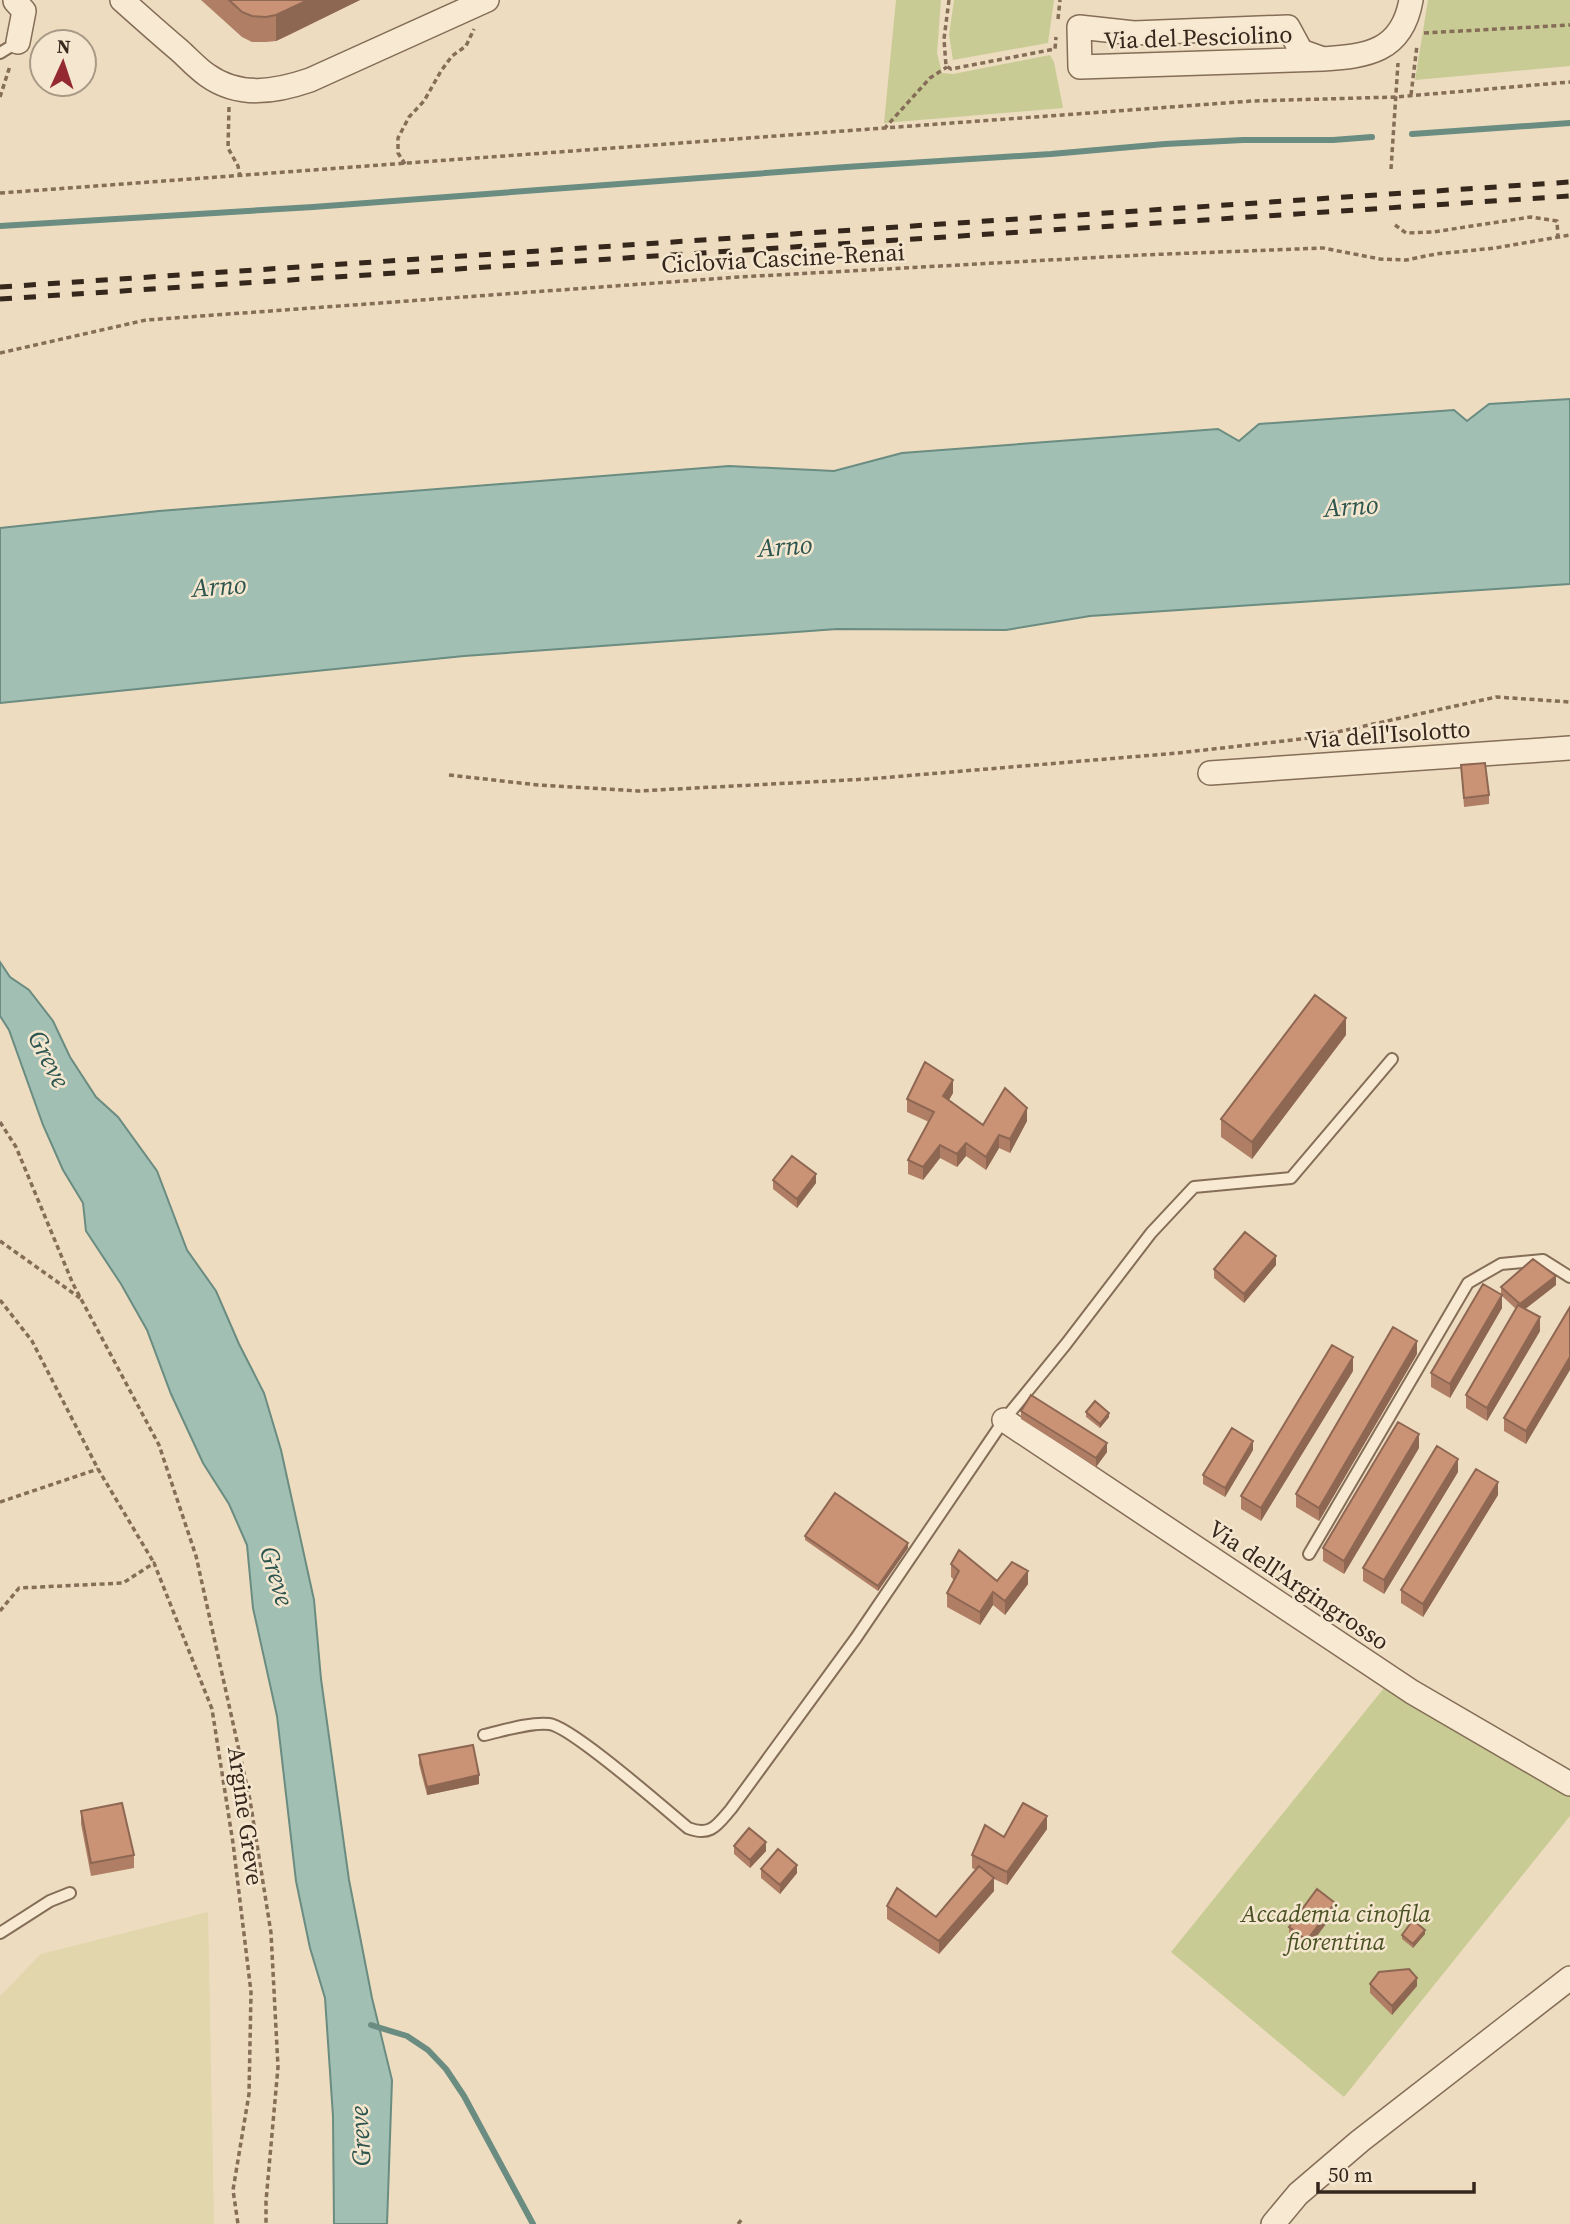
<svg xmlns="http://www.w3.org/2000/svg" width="1570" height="2224" font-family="'Source Serif 4',serif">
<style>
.farmland{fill:#e2d6ad}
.green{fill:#c8cb94}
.water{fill:#a2bfb4;stroke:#6a8c81;stroke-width:2}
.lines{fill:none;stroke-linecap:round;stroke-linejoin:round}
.stream{stroke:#6a8c81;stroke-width:6}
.service-casing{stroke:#856d58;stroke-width:14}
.minor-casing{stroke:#856d58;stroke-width:26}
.path{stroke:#856d58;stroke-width:3.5;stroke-dasharray:5 3.5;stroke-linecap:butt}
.service{stroke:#f8ead2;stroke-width:10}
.minor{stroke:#f8ead2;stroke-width:23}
.rail{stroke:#35271c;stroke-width:5;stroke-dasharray:12 12;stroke-linecap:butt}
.wall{fill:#af7e65}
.shaded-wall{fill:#8e6753}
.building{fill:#cb9376;stroke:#8e6753;stroke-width:2}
.labels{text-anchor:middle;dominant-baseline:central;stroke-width:5;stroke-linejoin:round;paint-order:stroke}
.street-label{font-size:24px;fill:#35271c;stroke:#f5e7cf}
.park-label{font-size:24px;font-style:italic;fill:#495123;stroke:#f5e7cf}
.water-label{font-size:26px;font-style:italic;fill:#2c554f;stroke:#f5e7cf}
</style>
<rect width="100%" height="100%" fill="#eddcbf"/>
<path class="farmland" d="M208 1912 214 2224H0V1996L41 1954Z"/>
<path class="green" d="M896 0H941L937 53 942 73 953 74 1050 55 1054 62 1063 108 884 123Z
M954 0H1054L1048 43 953 60 949 35Z
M1428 0H1570V66L1415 80Z
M1384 1688 1570 1797V1816L1344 2097 1171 1952Z"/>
<path class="water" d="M1570 399V584L1090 616 1006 630 837 629 464 656 0 703V528L159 511 729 466 834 471 902 453 1218 429 1239 441 1259 424 1454 410 1467 421 1489 404Z
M0 962 10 977 29 990 53 1021 70 1057 96 1097 118 1117 157 1171 187 1250 216 1291 239 1344 264 1393 281 1450 314 1600 321 1679 349 1880 372 1998 392 2080 387 2224H334L333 2116 325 1998 310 1948 296 1881 277 1716 253 1608 247 1545 229 1504 203 1463 171 1394 147 1330 121 1284 86 1231 83 1203 63 1170 43 1125 9 1030 0 1016Z"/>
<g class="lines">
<path class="stream" d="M1412 134 1570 123
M0 226 313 207 846 167 1051 154 1165 144 1243 140H1333L1372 137
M371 2025 407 2036 428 2050 446 2069 464 2096 533 2224"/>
<g class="service-casing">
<path id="service" d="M0 53 18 42
M1309 1554 1468 1283 1501 1264 1543 1260 1570 1277
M484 1735C502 1731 530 1722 549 1724 571 1726 665 1809 688 1828 711 1837 717 1825 731 1809L856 1638 1004 1420 1066 1344 1151 1233 1194 1187 1291 1178 1392 1059
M0 1933 50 1901 70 1893"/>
</g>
<g class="minor-casing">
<path id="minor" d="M122 0C141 17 160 34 179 50 188 58 197 68 207 75 239 98 275 92 310 80L487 0
M15 1 24 11 18 42
M1323 59 1301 51 1288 27 1134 33 1079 27 1080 67 1323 59C1367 56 1402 52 1411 0
M1210 773 1570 748
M1004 1420 1412 1692 1570 1784
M1273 2224 1298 2194 1360 2141 1570 1978"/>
</g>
<path class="path" d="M949 0 944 39 946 66 951 69 1055 49 1056 37
M1058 19 1060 0
M1424 33 1570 25
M1411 95 1417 45
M0 97 10 66
M229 107 228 148 238 166 240 176
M884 129 930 78 947 67
M405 164 398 153V138L409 117 424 101 441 71 452 56 466 46 474 29
M1391 169 1398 63
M0 193 1252 101 1396 97 1570 82
M1395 225 1406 233 1433 232 1531 217 1557 221 1558 238
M0 353 146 320 739 277 1142 255 1323 248 1380 259 1406 260 1436 254 1495 248 1570 235
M449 775 538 785 638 791 868 779 1178 753 1310 738 1496 697 1570 702
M0 1122 16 1147 73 1284 159 1445 196 1556 250 1800 271 1933 278 2067 266 2201V2224
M0 1241 80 1298
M0 1300 32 1341 98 1469 154 1563
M0 1502 98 1469
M0 1611 19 1588 123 1583 154 1563 212 1709 233 1843 251 1992 249 2094 233 2190 238 2224
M738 2224 742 2219"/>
<use href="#service" class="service"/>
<use href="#minor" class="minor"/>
<path class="rail" d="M0 287 1570 182
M0 299 1570 196"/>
</g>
<path class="wall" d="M201 0H360L289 35 276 41 266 42H252L242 37Z
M1461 765 1489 795V804L1464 807Z
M1346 1035 1252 1159 1221 1137V1119Z
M953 1093 949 1100 983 1125 1027 1121 1010 1153 999 1148 986 1170 966 1156 957 1167 940 1158 923 1180 908 1174V1160L929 1122 907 1112V1099Z
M773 1180 816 1183 797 1208 773 1189Z
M1276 1265 1244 1303 1214 1278V1269Z
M1556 1285 1525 1309 1540 1331 1487 1421 1466 1408V1395L1516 1309 1502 1296V1308L1450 1398 1431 1387V1373L1501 1295V1287Z
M1570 1307 1526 1444 1504 1431V1418Z
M1417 1354 1319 1521 1296 1507V1494Z
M1353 1371 1261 1521 1241 1509V1496Z
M1021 1411 1107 1452 1096 1467 1021 1419Z
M1086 1412 1109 1417 1100 1428 1086 1417Z
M1419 1448 1344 1574 1323 1561V1548Z
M1253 1450 1225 1497 1203 1484V1475Z
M1458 1472 1384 1594 1363 1581V1568Z
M1498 1495 1423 1617 1401 1603V1590Z
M805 1536 908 1548 878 1591 805 1540Z
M951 1564 997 1581 1028 1584 1005 1615 993 1605 980 1625 947 1607V1593L954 1580 951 1577Z
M419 1755 479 1784 427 1795 419 1764Z
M81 1811 134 1855V1868L91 1876 81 1824Z
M1047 1829 1007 1885 994 1879V1891L939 1954 887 1919V1906L936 1917 976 1870 972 1868V1855L1004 1837Z
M734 1846 766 1851 750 1868 734 1854Z
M761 1869 797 1873 780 1894 761 1878Z
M1335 1912 1307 1949 1289 1935V1927Z
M1425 1934 1413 1948 1402 1939V1935Z
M1370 1984 1417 1986 1392 2015 1370 1993Z"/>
<path class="shaded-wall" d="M308 0H360L276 41V15Z
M1346 1018V1035L1252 1159V1142Z
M953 1080V1093L943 1110V1096Z
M1027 1108V1121L1010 1153V1139Z
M999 1135V1148L986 1170V1157Z
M966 1143V1156L957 1167V1154Z
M940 1145V1158L923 1180V1167Z
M816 1174V1183L797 1208V1199Z
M1276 1256V1265L1244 1303V1294Z
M1556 1276V1285L1520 1313V1304Z
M1502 1295V1308L1450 1398V1384Z
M1540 1317V1331L1487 1421V1408Z
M1417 1341V1354L1319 1521V1508Z
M1353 1357V1371L1261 1521V1508Z
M1570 1357V1370L1526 1444V1431Z
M1109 1413V1417L1100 1428V1424Z
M1419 1434V1448L1344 1574V1561Z
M1253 1441V1450L1225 1497V1488Z
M1107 1443V1452L1096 1467V1458Z
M1458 1459V1472L1384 1594V1580Z
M1498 1482V1495L1423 1617V1604Z
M908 1543V1548L878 1591V1586Z
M1028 1571V1584L1005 1615V1601Z
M993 1592V1605L980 1625V1612Z
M479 1775V1784L427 1795V1787Z
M1047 1816V1829L1007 1885V1872Z
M766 1842V1851L750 1868V1860Z
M797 1865V1873L780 1894V1885Z
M994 1878V1891L939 1954V1941Z
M1335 1903V1912L1307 1949V1940Z
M1425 1930V1934L1413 1948V1944Z
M1417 1978V1986L1392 2015V2006Z"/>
<path class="building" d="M229 0H308L276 15 266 17 252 16 242 12Z
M1485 763 1489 795 1464 798 1461 765Z
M1315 995 1346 1018 1252 1142 1221 1119Z
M925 1062 953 1080 943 1096 983 1125 1005 1088 1027 1108 1010 1139 999 1135 986 1157 966 1143 957 1154 940 1145 923 1167 908 1160 934 1112 907 1099Z
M792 1156 816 1174 797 1199 773 1180Z
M1245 1232 1276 1256 1244 1294 1214 1269Z
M1533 1259 1556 1276 1520 1304 1501 1287Z
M1483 1284 1502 1295 1450 1384 1431 1373Z
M1518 1305 1540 1317 1487 1408 1466 1395Z
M1570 1307V1357L1526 1431 1504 1418Z
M1393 1327 1417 1341 1319 1508 1296 1494Z
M1332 1345 1353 1357 1261 1508 1241 1496Z
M1031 1395 1107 1443 1096 1458 1021 1411Z
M1095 1401 1109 1413 1100 1424 1086 1412Z
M1398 1422 1419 1434 1344 1561 1323 1548Z
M1232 1428 1253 1441 1225 1488 1203 1475Z
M1437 1446 1458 1459 1384 1580 1363 1568Z
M1476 1469 1498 1482 1423 1604 1401 1590Z
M835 1493 908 1543 878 1586 805 1536Z
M959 1550 997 1581 1012 1562 1028 1571 1005 1601 993 1592 980 1612 947 1593 959 1571 951 1564Z
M473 1745 479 1775 427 1787 419 1755Z
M122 1803 134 1855 91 1863 81 1811Z
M1023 1803 1047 1816 1007 1872 972 1855 985 1825 1004 1837Z
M749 1828 766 1842 750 1860 734 1846Z
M778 1849 797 1865 780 1885 761 1869Z
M979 1866 994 1878 939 1941 887 1906 897 1888 936 1917Z
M1317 1889 1335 1903 1307 1940 1289 1927Z
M1413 1920 1425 1930 1413 1944 1402 1935Z
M1409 1969 1417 1978 1392 2006 1370 1984 1379 1972Z"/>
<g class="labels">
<g class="street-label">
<text transform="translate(1198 37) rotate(-2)">Via del Pesciolino</text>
<text transform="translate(783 258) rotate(-3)">Ciclovia Cascine-Renai</text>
<text transform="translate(1388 734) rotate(-4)">Via dell'Isolotto</text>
<text transform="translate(1299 1585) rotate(34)">Via dell'Argingrosso</text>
<text transform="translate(246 1816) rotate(82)">Argine Greve</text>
</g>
<g class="park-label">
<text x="1336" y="1913">Accademia cinofila<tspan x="1336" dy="28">fiorentina</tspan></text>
</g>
<g class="water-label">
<text transform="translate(1351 506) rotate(-4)">Arno</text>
<text transform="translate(785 546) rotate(-4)">Arno</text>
<text transform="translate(219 586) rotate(-4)">Arno</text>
<text transform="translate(49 1059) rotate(63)">Greve</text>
<text transform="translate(277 1576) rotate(73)">Greve</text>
<text transform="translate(360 2136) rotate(-93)">Greve</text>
</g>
</g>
<g transform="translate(63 63) rotate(3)"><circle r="33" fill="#f5e7cf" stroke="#a89a87" stroke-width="2"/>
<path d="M0-5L12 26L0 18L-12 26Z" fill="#942931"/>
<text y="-10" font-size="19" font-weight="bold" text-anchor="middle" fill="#35271c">N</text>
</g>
<path d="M1318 2182v10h156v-10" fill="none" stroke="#35271c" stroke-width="3.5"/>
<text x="1328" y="2182" font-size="21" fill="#35271c" stroke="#f5e7cf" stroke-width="5" paint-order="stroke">50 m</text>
</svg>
